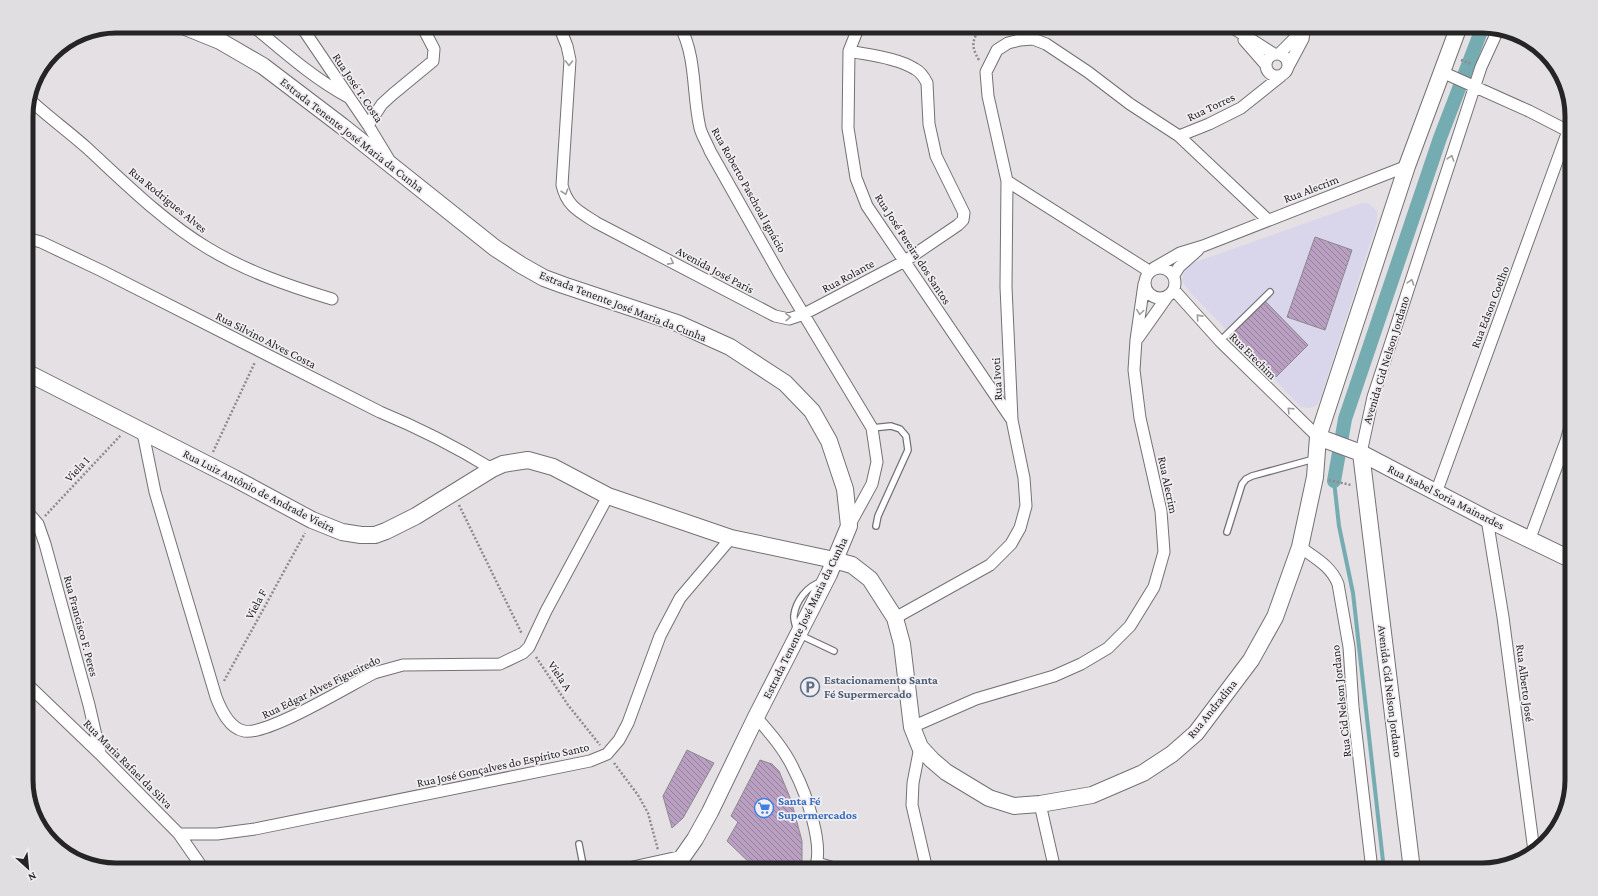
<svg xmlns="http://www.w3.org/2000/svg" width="1598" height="896" font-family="'Crimson Pro',serif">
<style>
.education{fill:#d9d5eb}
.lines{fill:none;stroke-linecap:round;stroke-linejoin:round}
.stream{stroke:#75acb2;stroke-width:4}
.canal{stroke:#75acb2;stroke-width:14}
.building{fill:url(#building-back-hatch);stroke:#8b888c}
.lane-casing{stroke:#747174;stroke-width:8}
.street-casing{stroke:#747174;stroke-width:13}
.secondary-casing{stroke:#747174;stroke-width:18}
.path{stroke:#8d8a8d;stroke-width:2.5;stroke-dasharray:2 2;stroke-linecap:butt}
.lane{stroke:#fff;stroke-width:5.5}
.street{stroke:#fff;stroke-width:11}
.secondary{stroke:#fff;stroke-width:16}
.oneway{stroke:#9d9d9d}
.labels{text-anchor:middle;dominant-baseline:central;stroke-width:3.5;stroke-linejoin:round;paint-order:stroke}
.street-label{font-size:12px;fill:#262526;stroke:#f1eef2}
.service-label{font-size:12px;font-weight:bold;fill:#4e5e75;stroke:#f1eef2;text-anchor:start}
.shop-label{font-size:12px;font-weight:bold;fill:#366cbe;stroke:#f1eef2;text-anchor:start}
.rim{fill:none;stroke:#262526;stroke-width:5}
</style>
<defs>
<pattern id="building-back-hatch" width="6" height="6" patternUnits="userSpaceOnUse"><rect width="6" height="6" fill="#b99fc2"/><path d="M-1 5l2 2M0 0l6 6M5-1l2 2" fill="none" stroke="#96819d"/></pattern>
</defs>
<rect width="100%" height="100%" fill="#e4e0e4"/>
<path class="education" d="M1362 203H1368L1377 211V222L1320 400 1317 405 1310 408 1301 407 1191 293 1184 284 1182 279 1185 270 1193 263Z"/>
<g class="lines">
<path class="stream" d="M1334 481 1339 526 1353 593 1384 870"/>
<path class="canal" d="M1334 481 1345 419 1440 138 1483 26"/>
</g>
<path class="building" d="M1315 237 1352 250 1325 330 1287 317Z
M1264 300 1308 345 1276 377 1232 332Z
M687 750 714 763 683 818 672 828 663 796Z
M760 760 772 764 779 771 791 800 802 841V861L799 870H757L727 841 738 822 731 816Z"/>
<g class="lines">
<g class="lane-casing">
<path id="lane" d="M1220 341 1270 292
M872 428 891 426 900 429 906 436 908 450 878 516 876 526
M1227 532 1242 484 1246 479 1252 476 1314 459
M821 582C807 586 796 601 794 615 793 621 797 629 798 634L834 651
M579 844 584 870
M682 860 692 866 695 870"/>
</g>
<g class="street-casing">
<path id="street" d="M253 26C283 51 313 78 348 97
M301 26 368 125 388 158
M559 26 567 46 570 60 562 185C567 207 580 212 597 223L775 316 789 319 804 314 905 261 958 225 963 220 964 213 936 156 929 124 927 83C924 77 921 72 915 69 898 58 869 55 849 51
M680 26C697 58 692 94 700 128 702 136 707 143 710 151L780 275 872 428 877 462 872 484 849 526
M859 26 849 51 848 128 856 178 867 206 1012 420
M1230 26 1274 54
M1244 40 1265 64
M1266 65a11 11 0 1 1 22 0a11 11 0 1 1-22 0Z
M1279 54 1292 41 1304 27
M1288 67 1303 39 1305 26
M1442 72 1529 111 1572 133
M29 99C47 116 68 131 87 148 124 182 163 221 206 247 245 271 289 286 332 299
M368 125 382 104 393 94 433 61 434 49 422 26
M1179 136 1209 124 1241 108 1281 76
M1007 181 1149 271
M26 238 41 242 102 271 380 412C419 428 456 447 492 469
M1145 283a15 15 0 1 1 30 0a15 15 0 1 1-30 0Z
M1154 268 1180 253 1203 246 1407 166
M1174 275 1179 267 1198 250
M1174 290 1220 341 1318 437
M1138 338 1167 297
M143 433 155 492 216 697C221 710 229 728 244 731 267 736 350 685 374 673L403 665 500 664 523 653 529 647 546 611 608 496
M1361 453 1373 397 1481 67 1498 30
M1436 493 1568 131
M26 510 38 524 45 544 89 705 100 753
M1487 519 1503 617 1534 851
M1530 538 1566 441 1572 420
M1300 547C1315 558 1331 566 1338 584L1349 647 1353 707 1372 870
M895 618 990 565 1011 544 1020 528 1026 506 1024 478 1012 420 1006 287 1007 181 988 96 986 72 997 50 1008 43 1020 40 1033 39 1046 44 1088 72 1130 104 1179 136 1268 220
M26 683 100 754 179 834 204 870
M756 717C770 733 785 750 794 770 805 791 826 848 814 870
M912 727 976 699 1054 676 1081 664 1108 648 1130 626 1154 587 1164 552 1161 511 1140 418 1134 370 1136 340 1144 284
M920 747 913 783 912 805 927 870
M1040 804 1055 870
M179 834H217L255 829 590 761 607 754 619 740 628 723 660 636 680 598 731 538
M817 863 841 870
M1147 870H1148"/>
</g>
<g class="secondary-casing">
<path id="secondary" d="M183 26 220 41 263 66 342 126 495 248 521 265 544 278 563 285 677 323 730 347 785 383 812 411 829 441 845 489 849 526 829 574 756 717 710 812 695 839 681 859 631 870
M26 372 234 478 312 520 342 532 361 535H375L386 531 416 516 492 469 503 464 528 460 553 467 608 496 731 538 834 560 852 565 870 579 895 618 902 644 912 727 920 747 932 760 946 772 989 798 1014 806 1040 804 1092 795 1143 773 1172 754 1196 733 1251 660 1275 617 1300 547 1315 477 1318 437 1407 166 1459 26
M1318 437 1361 453 1487 519 1572 560
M1361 453 1412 870"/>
</g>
<path class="path" d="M979 60C970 45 973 41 980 26
M1461 60 1471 64
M213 452 255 362
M1329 480 1351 485
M459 505 522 634
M45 516 121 435
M536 657 568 705 600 745
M224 681 305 533
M614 763 638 795 648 813 658 850"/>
<use href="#lane" class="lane"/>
<use href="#street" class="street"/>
<use href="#secondary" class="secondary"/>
</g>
<defs><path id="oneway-chevron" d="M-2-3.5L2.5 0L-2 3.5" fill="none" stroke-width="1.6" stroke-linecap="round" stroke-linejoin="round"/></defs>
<g class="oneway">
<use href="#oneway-chevron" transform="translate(569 63) rotate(90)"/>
<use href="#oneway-chevron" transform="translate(1451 158) rotate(-72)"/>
<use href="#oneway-chevron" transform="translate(565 192) rotate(71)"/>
<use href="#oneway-chevron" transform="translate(671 262) rotate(28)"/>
<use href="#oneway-chevron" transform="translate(1411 282) rotate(-72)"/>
<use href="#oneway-chevron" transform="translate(1140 312) rotate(98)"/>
<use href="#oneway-chevron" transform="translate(788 317) rotate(-2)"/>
<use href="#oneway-chevron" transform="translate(1199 317) rotate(-132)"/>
<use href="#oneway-chevron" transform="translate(1290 410) rotate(-136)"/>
</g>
<defs>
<g id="parking-ring" transform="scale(1)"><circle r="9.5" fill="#f1eef2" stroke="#5c6f8a" stroke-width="1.5"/><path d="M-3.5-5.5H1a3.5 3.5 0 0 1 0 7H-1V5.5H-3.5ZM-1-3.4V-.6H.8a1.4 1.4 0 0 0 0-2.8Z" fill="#5c6f8a"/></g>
<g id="supermarket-ring" transform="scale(1)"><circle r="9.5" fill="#f1eef2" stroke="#3f7fe0" stroke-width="1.5"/><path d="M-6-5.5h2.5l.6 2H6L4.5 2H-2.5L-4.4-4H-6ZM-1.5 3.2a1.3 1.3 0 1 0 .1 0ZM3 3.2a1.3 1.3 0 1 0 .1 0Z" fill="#3f7fe0"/></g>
</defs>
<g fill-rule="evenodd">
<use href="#parking-ring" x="810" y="687"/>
<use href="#supermarket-ring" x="764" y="808"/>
</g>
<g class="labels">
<g class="street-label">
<text transform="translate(358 88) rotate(56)">Rua José T. Costa</text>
<text transform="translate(1211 107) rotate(-25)">Rua Torres</text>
<text transform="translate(352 135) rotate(38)">Estrada Tenente José Maria da Cunha</text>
<text transform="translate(1311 189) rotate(-21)">Rua Alecrim</text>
<text transform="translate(749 190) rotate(61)">Rua Roberto Paschoal Ignácio</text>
<text transform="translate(168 200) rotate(39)">Rua Rodrigues Alves</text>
<text transform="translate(913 249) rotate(57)">Rua José Pereira dos Santos</text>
<text transform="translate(715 270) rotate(28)">Avenida José Paris</text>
<text transform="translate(848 276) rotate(-28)">Rua Rolante</text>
<text transform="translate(623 306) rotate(21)">Estrada Tenente José Maria da Cunha</text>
<text transform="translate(1490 307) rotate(-69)">Rua Edson Coelho</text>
<text transform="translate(266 340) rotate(27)">Rua Silvino Alves Costa</text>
<text transform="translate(1253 356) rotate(45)">Rua Erechim</text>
<text transform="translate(1386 360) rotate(-73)">Avenida Cid Nelson Jordano</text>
<text transform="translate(997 379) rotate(-93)">Rua Ivoti</text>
<text transform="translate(77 469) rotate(-47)">Viela 1</text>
<text transform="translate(1168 485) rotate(78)">Rua Alecrim</text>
<text transform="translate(259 491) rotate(27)">Rua Luiz Antônio de Andrade Vieira</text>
<text transform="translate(1446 497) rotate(27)">Rua Isabel Soria Mainardes</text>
<text transform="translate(256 604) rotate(-62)">Viela F</text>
<text transform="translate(805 618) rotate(-64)">Estrada Tenente José Maria da Cunha</text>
<text transform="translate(81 626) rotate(75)">Rua Francisco F. Peres</text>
<text transform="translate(560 676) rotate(56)">Viela A</text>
<text transform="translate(1525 683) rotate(83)">Rua Alberto José</text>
<text transform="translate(321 687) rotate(-26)">Rua Edgar Alves Figueiredo</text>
<text transform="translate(1390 691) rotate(83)">Avenida Cid Nelson Jordano</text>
<text transform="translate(1341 701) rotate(-96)">Rua Cid Nelson Jordano</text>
<text transform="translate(1212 709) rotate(-51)">Rua Andradina</text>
<text transform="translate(128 764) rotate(45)">Rua Maria Rafael da Silva</text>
<text transform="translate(503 765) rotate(-12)">Rua José Gonçalves do Espírito Santo</text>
</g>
<g class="service-label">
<text x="824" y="680">Estacionamento Santa<tspan x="824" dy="14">Fé Supermercado</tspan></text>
</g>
<g class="shop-label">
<text x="778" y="801">Santa Fé<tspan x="778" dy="14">Supermercados</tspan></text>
</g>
</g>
<path d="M0 0H1598V896H0ZM116 33H1482A83 83 0 0 1 1565 116V780A83 83 0 0 1 1482 863H116A83 83 0 0 1 33 780V116A83 83 0 0 1 116 33Z" fill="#e1dee2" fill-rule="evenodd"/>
<path class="rim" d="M116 33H1482A83 83 0 0 1 1565 116V780A83 83 0 0 1 1482 863H116A83 83 0 0 1 33 780V116A83 83 0 0 1 116 33Z"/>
<g transform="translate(28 868) rotate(153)" stroke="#f1eef2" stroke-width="3" paint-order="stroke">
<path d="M0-3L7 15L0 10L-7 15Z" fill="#262526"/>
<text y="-6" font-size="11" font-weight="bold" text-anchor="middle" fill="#262526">N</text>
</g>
</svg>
